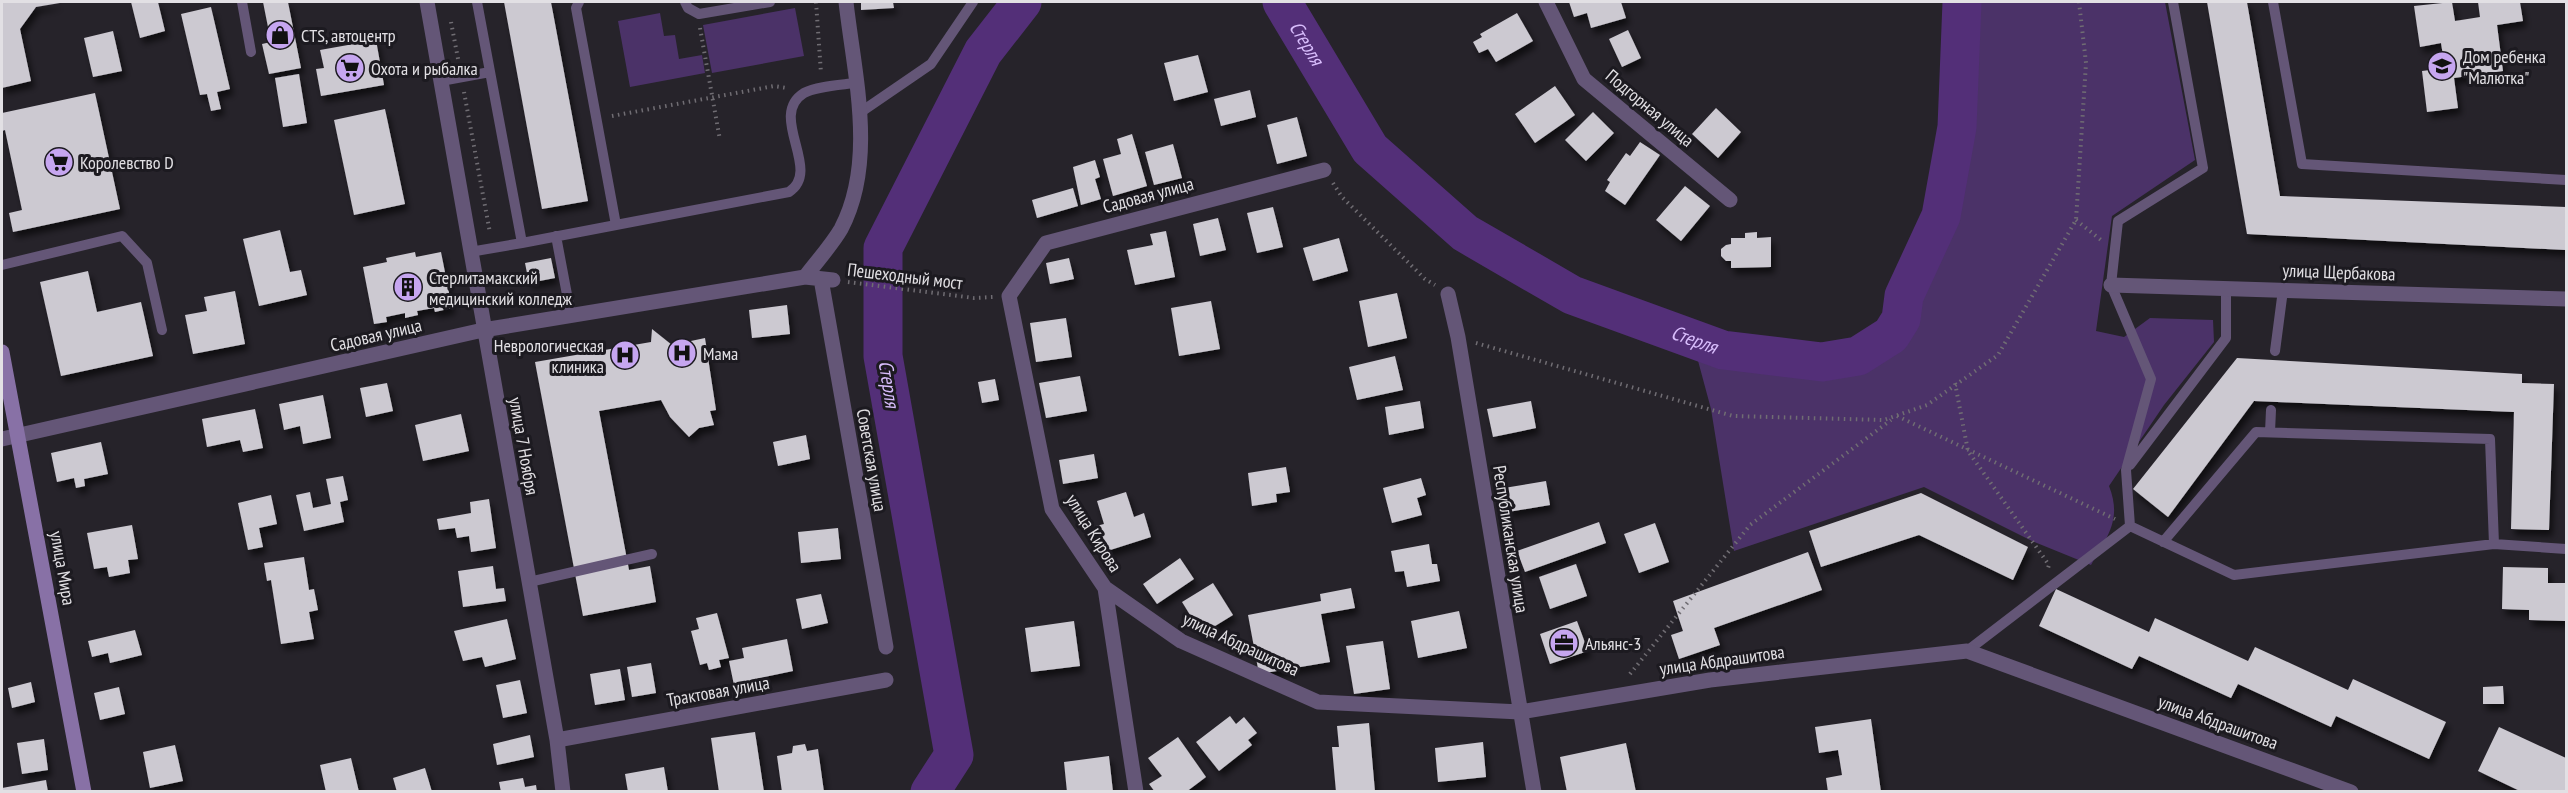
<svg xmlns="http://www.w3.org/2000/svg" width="2568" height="793" font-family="'PT Sans Narrow',sans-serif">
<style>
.green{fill:#4b3268}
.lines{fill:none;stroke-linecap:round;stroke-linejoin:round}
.river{stroke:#532f78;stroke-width:39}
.building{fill:#ccc9d1;filter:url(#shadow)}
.path{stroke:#706d73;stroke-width:4;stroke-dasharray:1.5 4.5;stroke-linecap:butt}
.lane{stroke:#645677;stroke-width:10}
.street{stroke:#645677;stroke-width:15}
.secondary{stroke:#8871a6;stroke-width:15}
.labels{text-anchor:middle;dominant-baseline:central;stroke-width:6;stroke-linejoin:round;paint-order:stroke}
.poi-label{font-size:18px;fill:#e2e0e4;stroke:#1c1a20;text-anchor:start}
.street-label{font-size:18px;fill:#e2e0e4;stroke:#1c1a20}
.water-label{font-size:20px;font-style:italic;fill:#d8bdfc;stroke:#1c1a20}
</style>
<defs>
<filter id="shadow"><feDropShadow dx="3.5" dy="6" stdDeviation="3" flood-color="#0009"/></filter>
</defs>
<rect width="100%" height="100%" fill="#26232a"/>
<path class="green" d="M1972 2H2165L2195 160 2112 216 2096 331 2124 337 2150 318 2213 320 2214 342 2164 405 2109 486C2122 519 2108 536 2091 565L2032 541 1924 487 1734 551 1711 409 1697 357 1822 373 1868 366 1906 335 1917 293 1953 221 1965 154Z
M795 8 804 56 712 73 703 25Z
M660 13 664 36 675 35 679 59 702 55 705 73 630 87 618 21Z"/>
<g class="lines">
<g class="river">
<path id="s1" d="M1282 2 1370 149 1465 233 1572 295 1723 350 1822 362 1858 356 1891 335 1901 319 1904 296 1941 216 1957 127 1962 2"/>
<path d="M930 792 954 755 883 356V248L983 52 1022 2"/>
</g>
</g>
<path class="building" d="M2 2 60 3 36 7 20 29 31 81 2 88Z
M131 2H158L165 31 140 38Z
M263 2H288L301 68 269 74 262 44 271 42Z
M504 2H551L588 201 542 209Z
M861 2H893L894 8 861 10Z
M1569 2H1621L1626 18 1591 28 1587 13 1574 17Z
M2207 2H2247L2280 196 2566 207V250L2247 234Z
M2452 2 2455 21 2480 17 2478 2H2520L2523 21 2497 25 2503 71 2454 78 2458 108 2427 112 2422 71 2445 68 2441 43 2420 47 2414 6Z
M211 7 230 89 217 92 221 109 211 111 207 94 200 95 181 14Z
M1517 13 1533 41 1496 62 1488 49 1479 53 1473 42 1482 37 1480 34Z
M1628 30 1641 58 1622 67 1609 39Z
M113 31 122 71 93 77 84 38Z
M376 40 384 85 321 96 316 69 324 68 320 50Z
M1198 55 1208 92 1174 101 1164 63Z
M299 74 307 123 283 127 275 78Z
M1555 86 1575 115 1535 143 1515 114Z
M1250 90 1256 117 1221 126 1214 99Z
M95 93 120 209 13 232 9 213 22 210 5 130 2 131V113Z
M1716 108 1741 132 1718 158 1692 134Z
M385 109 405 204 354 215 334 120Z
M1593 112 1614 133 1586 161 1565 140Z
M1297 117 1307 156 1277 164 1267 125Z
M1132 134 1147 186 1113 196 1103 159 1121 154 1117 139Z
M1640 142 1660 155 1625 205 1605 191 1610 182 1607 180 1626 153 1630 156Z
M1173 144 1182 178 1154 185 1145 152Z
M1095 160 1100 177 1095 179 1101 199 1081 205 1073 167Z
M1685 186 1710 206 1681 241 1656 220Z
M1073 188 1078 206 1037 218 1032 200Z
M1273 207 1283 247 1257 253 1247 213Z
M1218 218 1226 250 1200 256 1193 224Z
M280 230 290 272 301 270 307 295 259 306 243 239Z
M1166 231 1175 277 1135 285 1127 250 1153 245 1150 234Z
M1757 232V238L1771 237V267L1731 268V261H1726L1721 256V249L1726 245 1731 244V238H1745V233Z
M1339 238 1348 271 1313 281 1303 248Z
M415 252 416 257 441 252 452 308 435 312 434 308 417 311 418 315 405 318V313L386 317 387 322 374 324 363 267 387 262 386 258Z
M551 258 555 278 529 283 525 263Z
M1069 258 1074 279 1050 284 1046 263Z
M88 271 97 312 141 302 153 356 61 376 40 282Z
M235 291 245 344 193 354 185 315 207 311 204 297Z
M1397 293 1407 338 1368 347 1359 301Z
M1211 301 1220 349 1179 356 1171 308Z
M787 305 790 334 752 338 749 310Z
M1066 318 1072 357 1036 362 1030 323Z
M652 329 672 345 705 338 716 410 710 411 714 425 699 428 689 437 670 417 661 400 599 411 629 570 650 566 656 602 583 616 535 362 651 342Z
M1395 356 1403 390 1357 400 1349 367Z
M2237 358 2522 374V383L2554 384 2549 530 2511 529 2514 412 2254 401 2168 517 2133 489Z
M1080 376 1087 411 1046 418 1039 383Z
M995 379 999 400 982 403 978 382Z
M387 383 393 411 366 417 360 388Z
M323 395 331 438 303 444 300 426 284 430 279 404Z
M1420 401 1424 428 1389 435 1385 407Z
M1531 401 1536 428 1493 437 1487 409Z
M255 409 263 448 243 452 240 440 207 447 202 419Z
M461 414 469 451 423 461 415 425Z
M806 435 810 459 778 466 773 442Z
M101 442 108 474 84 479 85 486 76 488 74 478 57 482 51 453Z
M1094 454 1098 478 1063 484 1059 460Z
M1286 467 1290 492 1276 494 1277 502 1252 506 1248 473Z
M343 476 348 500 340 502 344 522 304 531 296 495 310 492 313 508 331 504 326 479Z
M1421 478 1426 495 1417 498 1422 515 1392 523 1383 488Z
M1546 481 1550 505 1508 512 1504 488Z
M1126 492 1134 517 1144 513 1151 537 1104 552 1096 526 1104 524 1097 501Z
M1921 493 2028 547 2013 580 1919 535 1821 567 1809 531Z
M271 495 277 524 259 528 263 547 248 550 238 503Z
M489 499 496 548 471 552 469 536 457 538 455 528 439 530 437 519 471 513 470 502Z
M1599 522 1606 543 1525 572 1517 551Z
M1655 523 1669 562 1639 573 1624 534Z
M132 525 138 559 128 560 130 573 109 577 107 567 94 569 87 533Z
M838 528 841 559 801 563 798 532Z
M1429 544 1432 564H1437L1440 581 1407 587 1404 571 1395 572 1391 551Z
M1808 552 1822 590 1714 628 1720 645 1679 659 1671 635 1683 631 1673 601Z
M304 557 309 590 314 589 318 610 309 612 314 639 281 644 271 580 267 581 264 563Z
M1180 558 1194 579 1157 604 1143 584Z
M1576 564 1587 596 1550 609 1539 577Z
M493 566 496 589 504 588 506 601 463 607 458 571Z
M2503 567 2548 568V583H2566V621L2529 620V610L2502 609Z
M1213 583 1233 615 1202 634 1182 602Z
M1351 588 1355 608 1321 614 1330 662 1259 674 1248 615 1321 601 1320 594Z
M2056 589 2149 632 2155 618 2248 661 2255 647 2348 690 2353 679 2446 722 2429 759 2336 716 2331 727 2238 684 2231 698 2139 656 2132 669 2039 626Z
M821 594 828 623 802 629 796 599Z
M1459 611 1467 648 1418 658 1411 621Z
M717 613 729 658 719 660 721 667 709 670 707 663 700 665 691 631 699 629 696 618Z
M507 619 516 659 485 667 482 657 463 661 454 631Z
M1074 621 1080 666 1031 672 1025 628Z
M1577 621 1588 651 1550 664 1540 634Z
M135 630 142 655 110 663 108 653 92 657 88 641Z
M787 639 793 671 750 680 751 687 735 690 729 661 744 658 742 648Z
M1383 641 1390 689 1354 694 1346 646Z
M651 663 656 693 632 697 627 667Z
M620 669 625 700 595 705 590 674Z
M520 680 527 713 503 718 496 685Z
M31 682 35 702 12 708 8 688Z
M2503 686 2504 704H2483V687Z
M119 687 125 714 100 720 94 693Z
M1230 716 1236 724 1244 717 1257 733 1248 740 1252 745 1219 771 1196 742Z
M1871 719 1881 792H1828L1826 778 1842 775 1838 750 1819 753 1815 727Z
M1369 723 1375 792H1336L1332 747H1339L1337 726Z
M2499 727 2566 758V792H2522L2478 771Z
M755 732 764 792H719L711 738Z
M530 735 534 757 497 765 493 744Z
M1178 737 1206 777 1186 792H1155L1149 784 1162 776 1148 758Z
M44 739 48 770 22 774 17 743Z
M1483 742 1486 777 1438 782 1435 748Z
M1626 743 1636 792H1567L1560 757Z
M805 744 807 751 818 749 824 792H782L777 756 792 753 793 746Z
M175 745 183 781 150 788 143 752Z
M1109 756 1113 792H1067L1064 762Z
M351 758 359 792H326L320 765Z
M664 767 668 792H628L625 774Z
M425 768 432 792H397L393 778Z
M523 778 525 787 536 785 537 792H501L499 782Z
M46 780 48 792H2V788Z"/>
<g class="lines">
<path class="path" d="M816 2 821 73
M451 22 459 64
M700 28 720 140
M464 92 490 233
M612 116 774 86 787 88
M1333 183 1342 197 1425 279 1435 285
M2076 220 2101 240
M848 282 974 298 993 297
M1476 343 1733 416 1884 420 1927 405 1998 355 2076 220 2086 63 2079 2
M1955 383 1968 451 2049 565 2048 568
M1897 416 2115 519
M1630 674 1750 525 1891 420"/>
<path class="lane" d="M242 2 251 52
M477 2 522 243 616 225 576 8 579 2
M685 2 688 8 699 14 770 2
M2273 2 2302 164 2566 180
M441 81 490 72
M858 114 931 64 973 2
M616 225 789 192C823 170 767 116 804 93 817 86 840 85 855 83
M556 236 571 316
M470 252 522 243
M2 265 122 236 147 263 162 330
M2275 351 2283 290
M2270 432 2271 410
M2130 465 2226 338V288
M2130 526 2234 575 2494 544 2566 549
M2163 542 2256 432 2490 439 2494 544
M529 582 652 554
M1967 651 2130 526 2126 470 2151 379 2111 285 2118 221 2203 168 2173 2"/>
<path class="street" d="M427 2 557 740 563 792
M1546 2 1584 79 1730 200
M805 277C817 261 831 246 841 229 877 161 854 74 846 2
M821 279 886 647
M2111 285 2566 299
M1448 294 1458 337 1534 792
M2 439 483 330 805 277 833 280
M1105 588 1181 641 1318 702 1520 712 1710 680 1967 651 2351 792
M557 740 886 680
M1136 792 1105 588 1052 509 1009 296 1046 243 1324 170"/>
<path class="secondary" d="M2 352 84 792"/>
</g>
<defs>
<g id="shop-disc" transform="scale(1.5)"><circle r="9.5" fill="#c6a6f0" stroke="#1c1a20"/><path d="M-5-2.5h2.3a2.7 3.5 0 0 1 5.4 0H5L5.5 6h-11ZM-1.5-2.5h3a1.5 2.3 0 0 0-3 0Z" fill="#111"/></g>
<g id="school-disc" transform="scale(1.5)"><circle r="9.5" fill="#c6a6f0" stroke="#1c1a20"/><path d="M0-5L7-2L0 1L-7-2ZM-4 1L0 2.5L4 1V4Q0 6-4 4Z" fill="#111"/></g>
<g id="supermarket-disc" transform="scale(1.5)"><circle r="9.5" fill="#c6a6f0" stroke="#1c1a20"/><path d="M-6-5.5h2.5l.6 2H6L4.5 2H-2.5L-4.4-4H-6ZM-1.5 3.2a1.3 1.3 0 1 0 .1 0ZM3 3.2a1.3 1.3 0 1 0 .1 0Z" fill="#111"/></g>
<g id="building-disc" transform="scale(1.5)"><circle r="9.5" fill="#c6a6f0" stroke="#1c1a20"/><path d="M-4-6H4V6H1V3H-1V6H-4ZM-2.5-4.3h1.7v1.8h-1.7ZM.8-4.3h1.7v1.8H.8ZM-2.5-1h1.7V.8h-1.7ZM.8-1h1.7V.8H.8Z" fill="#111"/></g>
<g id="hospital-disc" transform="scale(1.5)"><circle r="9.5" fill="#c6a6f0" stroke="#1c1a20"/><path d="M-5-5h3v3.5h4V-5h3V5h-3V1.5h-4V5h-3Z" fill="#111"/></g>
<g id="office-disc" transform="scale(1.5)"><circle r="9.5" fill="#c6a6f0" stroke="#1c1a20"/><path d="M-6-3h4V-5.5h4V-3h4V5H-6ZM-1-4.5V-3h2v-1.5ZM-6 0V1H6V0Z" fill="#111"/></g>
</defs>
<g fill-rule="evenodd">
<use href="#shop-disc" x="280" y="35"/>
<use href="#school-disc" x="2442" y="66"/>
<use href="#supermarket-disc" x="350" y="68"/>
<use href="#supermarket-disc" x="59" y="162"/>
<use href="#building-disc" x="408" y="287"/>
<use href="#hospital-disc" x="682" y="353"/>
<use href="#hospital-disc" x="625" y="355"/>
<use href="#office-disc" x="1564" y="643"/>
</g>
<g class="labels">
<g class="poi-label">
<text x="301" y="35">СTS, автоцентр</text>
<text x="2463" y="56">Дом ребенка<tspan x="2463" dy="21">"Малютка"</tspan></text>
<text x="371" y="68">Охота и рыбалка</text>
<text x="80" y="162">Королевство D</text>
<text x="429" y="277">Стерлитамакский<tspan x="429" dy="21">медицинский колледж</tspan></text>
<text x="604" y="345" text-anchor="end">Неврологическая<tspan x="604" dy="21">клиника</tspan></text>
<text x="703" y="353">Мама</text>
<text x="1585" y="643">Альянс-3</text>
</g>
<g class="street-label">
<text transform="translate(1650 108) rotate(40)">Подгорная улица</text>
<text transform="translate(1148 195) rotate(-15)">Садовая улица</text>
<text transform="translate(2339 272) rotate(2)">улица Щербакова</text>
<text transform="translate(905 276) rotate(7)">Пешеходный мост</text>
<text transform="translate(376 335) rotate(-13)">Садовая улица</text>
<text transform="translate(524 446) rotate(80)">улица 7 Ноября</text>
<text transform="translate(872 460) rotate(80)">Советская улица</text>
<text transform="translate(1094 533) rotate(58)">улица Кирова</text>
<text transform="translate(1511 539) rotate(81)">Республиканская улица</text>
<text transform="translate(63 568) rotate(80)">улица Мира</text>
<text transform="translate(1241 644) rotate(25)">улица Абдрашитова</text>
<text transform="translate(1722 660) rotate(-8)">улица Абдрашитова</text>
<text transform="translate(718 691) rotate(-10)">Трактовая улица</text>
<text transform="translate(2218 722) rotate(20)">улица Абдрашитова</text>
</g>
<g class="water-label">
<text stroke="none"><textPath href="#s1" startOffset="48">Стерля</textPath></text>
<text stroke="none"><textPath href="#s1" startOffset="552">Стерля</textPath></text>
<text transform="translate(889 384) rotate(81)">Стерля</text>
</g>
</g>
<rect width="2568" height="793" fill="none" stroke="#e2e0e4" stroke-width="6"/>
</svg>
